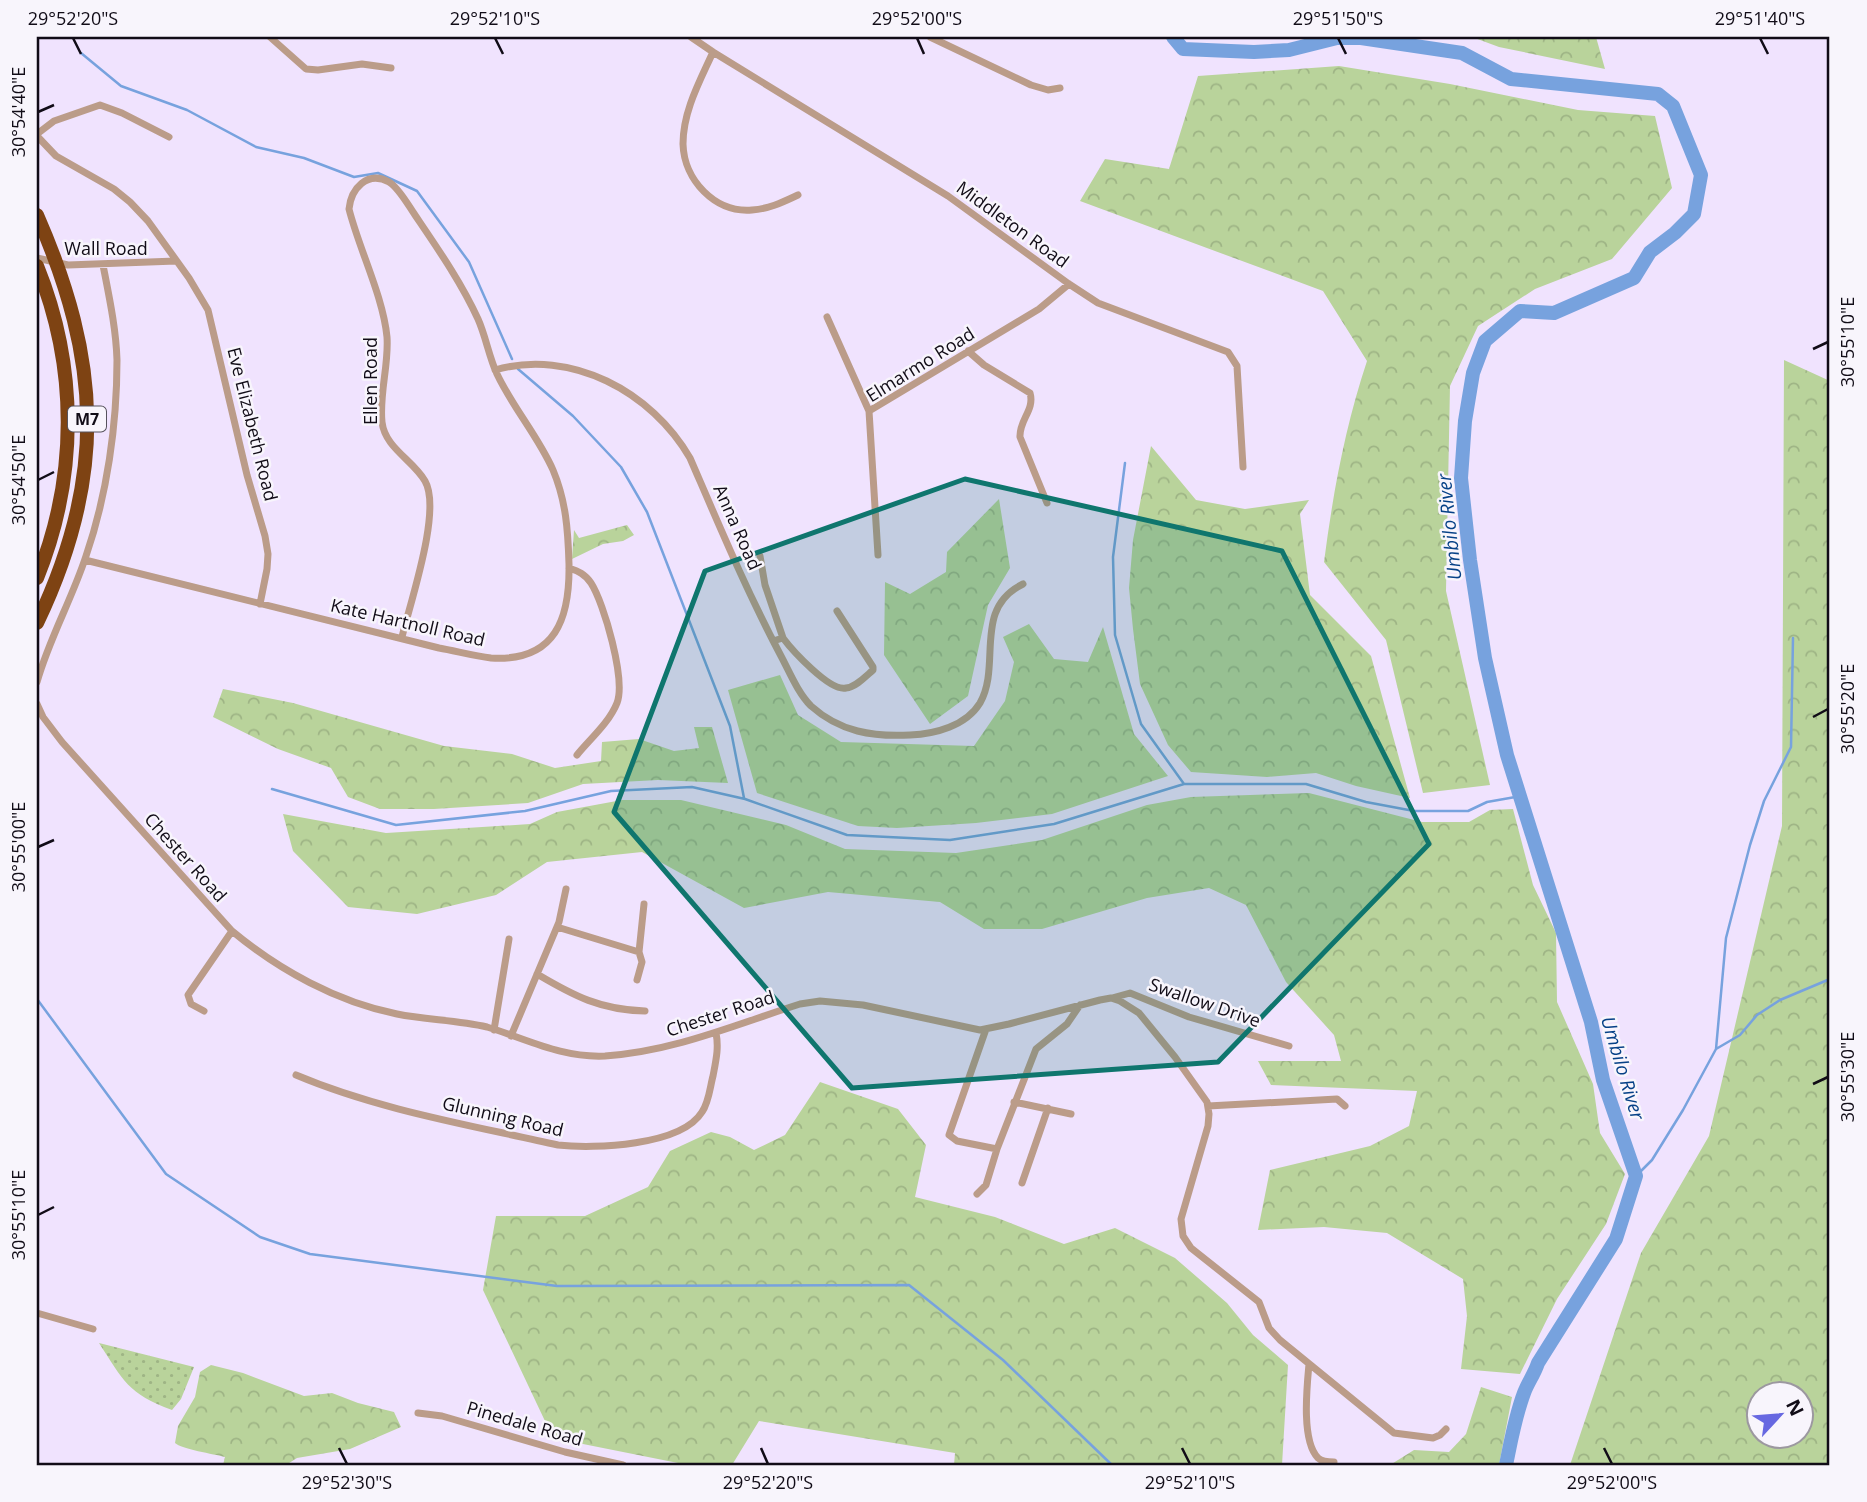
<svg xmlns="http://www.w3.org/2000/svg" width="1867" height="1502" font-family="'Open Sans',sans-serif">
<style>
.grass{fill:url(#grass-dots)}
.forest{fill:url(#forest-crowns);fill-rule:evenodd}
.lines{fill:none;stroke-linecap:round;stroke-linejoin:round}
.stream{stroke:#77a2de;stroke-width:2.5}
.river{stroke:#77a2de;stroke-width:14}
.minor{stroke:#bb9c89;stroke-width:7}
.motorway{stroke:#7e4313;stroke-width:14}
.marked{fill:#0f766e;fill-opacity:0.2;stroke:#0f766e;stroke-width:5;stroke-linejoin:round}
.ticks{fill:none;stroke:#110c17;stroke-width:2.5}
.labels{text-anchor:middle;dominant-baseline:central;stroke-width:5;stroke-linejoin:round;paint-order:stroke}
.shield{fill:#f8f5fc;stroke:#56525c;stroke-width:2}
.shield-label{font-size:16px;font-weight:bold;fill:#110c17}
.street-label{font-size:18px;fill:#110c17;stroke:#f8f5fc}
.water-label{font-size:19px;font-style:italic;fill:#064187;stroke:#f8f5fc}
.neatline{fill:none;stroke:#110c17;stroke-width:2.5}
.ticks-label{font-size:18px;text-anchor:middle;fill:#110c17}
</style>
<defs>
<pattern id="grass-dots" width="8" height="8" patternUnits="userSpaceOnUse" patternTransform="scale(1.75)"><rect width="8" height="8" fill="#b9d39b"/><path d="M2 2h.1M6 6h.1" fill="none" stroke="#9eb485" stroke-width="1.8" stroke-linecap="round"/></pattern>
<pattern id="forest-crowns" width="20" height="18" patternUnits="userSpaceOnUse" patternTransform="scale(1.75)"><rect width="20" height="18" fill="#b9d39b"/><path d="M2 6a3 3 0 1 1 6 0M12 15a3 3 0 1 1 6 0" fill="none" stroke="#9eb485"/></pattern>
</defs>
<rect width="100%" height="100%" fill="#f0e3fe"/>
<path class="grass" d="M99 1343 194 1367 181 1399 172 1410C128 1394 123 1380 99 1343Z"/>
<path class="forest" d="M1472 37H1596L1605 69 1499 47Z
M1339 66 1450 84 1578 110 1655 116 1672 188 1612 259 1535 289 1478 326 1450 386 1446 591 1490 785 1423 793 1386 640 1324 562C1333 493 1345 427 1367 361L1323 291 1080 201 1105 159 1169 169 1198 76Z
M1784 360 1830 381V1465H1570L1641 1253 1709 1136 1782 826ZM1758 1394H1800V1436H1758Z
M1151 446 1196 500 1245 509 1309 500 1300 514 1310 595 1371 656 1410 798 1356 786 1316 773 1267 777 1191 772 1168 745 1140 684 1133 629 1129 588 1133 540Z
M999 499 1010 568 988 605 968 696 930 724 884 655 885 582 910 594 946 572 947 552Z
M627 525 634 535 623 541 603 544 572 559 574 530 579 538Z
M1029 624 1054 659 1088 662 1103 627 1134 734 1168 776 1052 814 976 823 897 828 858 826 757 793 728 690 780 675 798 715 841 742 974 746 1005 701 1014 662 1003 637Z
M223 689 293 703 444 746 512 754 555 768 601 761 602 742 639 739 674 751 699 748 694 727H712L728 783 658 780 583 784 528 803 434 809H380L348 797 331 768 278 749 213 717Z
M1309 793 1422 822H1469L1490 810 1513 809 1533 885 1556 933 1557 1002 1593 1084 1600 1133 1625 1174 1606 1224 1557 1299 1520 1374 1461 1369 1467 1316 1463 1279 1387 1233 1324 1227 1258 1230 1270 1170 1370 1146 1409 1126 1417 1091 1271 1085 1258 1061H1341L1334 1035 1286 982 1246 905 1209 888 1147 898 1042 929H984L940 902 828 892 744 908 642 852 547 862 496 895 417 914 348 907 293 851 283 814 386 833 530 824 557 812 622 800H681L786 825 845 849 956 853 1042 840 1147 805 1191 797Z
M820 1082 898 1109 926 1145 915 1197 995 1217 1064 1244 1115 1228 1175 1258 1227 1303 1253 1335 1288 1365 1282 1465H954L955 1453 759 1421 732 1465H688L553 1438 483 1290 496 1216H585L648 1187 670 1151 711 1132 730 1137 754 1150 785 1135Z
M211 1365 243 1373 304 1396 332 1393 358 1403 394 1412 401 1427 350 1449 297 1458 286 1465H223L225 1457C214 1454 181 1449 175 1443L178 1426 195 1397 200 1372Z
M1481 1387 1512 1397 1499 1465H1390L1414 1450 1449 1452 1466 1434Z"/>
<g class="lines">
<path class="stream" d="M81 53 121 86 187 110 256 147 304 158 354 177 378 173 417 191 469 262 512 359
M518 369 573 416 621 467 647 512 730 726 744 798
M1125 463 1113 557 1115 635 1141 724 1184 784
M272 789 396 825 525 811 611 791 692 787 745 799 847 835 950 840 1054 824 1184 784H1306L1366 802 1414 811H1468L1487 802 1521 796
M37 999 166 1174 260 1237 310 1254 557 1286 909 1285 1003 1360 1112 1465
M1716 1049 1726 938 1750 845 1764 801 1791 747 1793 638
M1636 1176 1652 1160 1683 1110 1716 1049 1740 1035 1757 1015 1780 1000 1830 979"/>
<path class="river" d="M1173 37 1183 49 1254 52 1289 50 1337 38H1361L1462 53 1511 79 1658 94 1673 106 1701 175 1694 214 1675 233 1650 252 1634 278 1554 313 1520 311 1485 341 1473 373 1465 421 1461 478 1470 560 1485 658 1507 755 1591 1022 1603 1080 1636 1176 1616 1239 1538 1363C1534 1375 1528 1382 1524 1393 1515 1417 1511 1441 1506 1465"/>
<path class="minor" d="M270 37 306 69 318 70 362 64 391 68
M691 37 713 52 948 196 1069 284 1098 303 1228 352 1237 366 1243 467
M930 37 1031 85 1048 90 1060 88
M713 52C700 81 683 111 683 144 684 180 715 213 752 210 769 209 783 202 798 195
M37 134 54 121 100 105 122 113 169 137
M37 136 56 156 114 189 130 202 148 221 189 278 208 310 247 475 265 536 268 554 267 569 260 604
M37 258 68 265 176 261
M827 317 869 411
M968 351 984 365 1030 393C1035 410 1019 420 1020 437L1047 503
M495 370C571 348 652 392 690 458 719 525 747 592 781 656 790 673 798 693 811 706 840 732 873 737 910 735 935 734 966 726 980 703 1002 664 972 609 1023 584
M878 555 869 411 1039 309 1069 284
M760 556 765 585 783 638
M85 560 439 648C456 651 474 656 491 658 556 662 570 618 569 564 568 530 566 501 553 470 538 436 513 408 497 374 489 357 486 337 478 319 461 282 438 249 415 215 408 205 399 188 389 182 367 170 351 189 349 209 359 249 383 296 387 337 389 365 379 394 382 422 385 448 413 460 425 481 442 510 410 603 402 637
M569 568C578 571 585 574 591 583 604 603 626 680 617 703 609 723 590 739 577 755
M773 641 783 638C792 650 830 692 846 688 856 687 866 676 873 670V667L837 611
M37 682C49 639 72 599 86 556 107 495 117 425 117 360 116 328 109 296 103 265
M37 704 43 717 62 742 232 931C279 970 337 1002 397 1014 427 1020 457 1020 487 1027 527 1039 561 1058 605 1056 675 1051 734 1025 800 1004L820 1001 863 1005 980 1030 1009 1024 1100 1000 1111 998 1120 1001 1139 1013 1175 1057 1207 1102 1209 1114 1208 1126 1181 1219 1183 1236 1191 1248 1259 1302 1269 1328 1280 1340 1394 1433 1433 1438 1440 1435 1446 1429
M557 927 639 952
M537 974C574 996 601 1010 645 1011
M637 980 642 962 639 952 644 904
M1112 998 1130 993 1189 1017 1289 1046
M204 1011 191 1004 188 995 232 931
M986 1029 949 1135 957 1141 997 1149 1036 1049 1067 1024 1080 1005
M494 1030 509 939
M511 1036 559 922 566 889
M296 1075C379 1110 470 1125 558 1145 594 1149 681 1146 702 1112 709 1102 710 1087 713 1076 716 1060 719 1048 716 1033
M1014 1102 1071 1114
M1208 1106 1337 1099 1345 1106
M1022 1183 1048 1108
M977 1194 986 1185 997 1149
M37 1313 93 1329
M1309 1364C1307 1386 1301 1441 1318 1458 1322 1462 1328 1462 1334 1462
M418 1413 442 1416 565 1452 623 1465"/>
<path class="motorway" d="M37 215C101 361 107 477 37 623
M37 266C78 367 78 477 37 578"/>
</g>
<path class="marked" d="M965 479 1282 551 1429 844 1218 1062 852 1088 614 812 705 571Z"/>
<path class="ticks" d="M73 38 81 54M495 38 503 54M917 38 924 54M1338 38 1346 54M1760 38 1768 54M38 112 54 105M1813 349 1828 342M38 480 54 472M1813 717 1828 709M38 847 54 840M1813 1084 1828 1077M38 1215 54 1207M339 1448 347 1464M761 1448 768 1464M1182 1448 1190 1464M1604 1448 1612 1464"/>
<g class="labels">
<rect class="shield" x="68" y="406.5" width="38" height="25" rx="5"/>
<g class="shield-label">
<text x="87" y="419">M7</text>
</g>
<g class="street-label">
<text transform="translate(1013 224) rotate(36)">Middleton Road</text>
<text x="106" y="248">Wall Road</text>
<text transform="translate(920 364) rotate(-32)">Elmarmo Road</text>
<text transform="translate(370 381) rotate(-90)">Ellen Road</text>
<text transform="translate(253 424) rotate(76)">Eve Elizabeth Road</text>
<text transform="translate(738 527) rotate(66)">Anna Road</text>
<text transform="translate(408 622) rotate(13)">Kate Hartnoll Road</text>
<text transform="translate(186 857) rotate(48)">Chester Road</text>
<text transform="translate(1205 1002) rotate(19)">Swallow Drive</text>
<text transform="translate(720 1013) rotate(-18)">Chester Road</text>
<text transform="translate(503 1116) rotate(13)">Glunning Road</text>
<text transform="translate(525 1423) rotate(16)">Pinedale Road</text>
</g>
<g class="water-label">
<text transform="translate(1449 527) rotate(-96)">Umbilo River</text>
<text transform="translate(1623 1068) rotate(73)">Umbilo River</text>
</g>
</g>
<rect width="1867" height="1502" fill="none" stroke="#f8f5fc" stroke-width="77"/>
<g transform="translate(1780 1415) rotate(64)"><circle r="33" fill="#f8f5fc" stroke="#9c98a0" stroke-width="2"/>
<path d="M0-5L12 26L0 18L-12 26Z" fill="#6768e1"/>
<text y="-10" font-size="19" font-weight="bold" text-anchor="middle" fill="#110c17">N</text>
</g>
<rect x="38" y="38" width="1790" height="1426" class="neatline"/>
<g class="ticks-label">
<text x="73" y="25">29°52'20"S</text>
<text x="495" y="25">29°52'10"S</text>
<text x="917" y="25">29°52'00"S</text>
<text x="1338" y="25">29°51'50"S</text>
<text x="1760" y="25">29°51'40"S</text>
<text transform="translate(19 112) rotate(-90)" y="6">30°54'40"E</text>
<text transform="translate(1848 342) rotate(-90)" y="6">30°55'10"E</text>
<text transform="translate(19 480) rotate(-90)" y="6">30°54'50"E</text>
<text transform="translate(1848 709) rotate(-90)" y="6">30°55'20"E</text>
<text transform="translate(19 847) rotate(-90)" y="6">30°55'00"E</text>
<text transform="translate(1848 1077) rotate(-90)" y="6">30°55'30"E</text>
<text transform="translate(19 1215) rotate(-90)" y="6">30°55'10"E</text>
<text x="347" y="1489">29°52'30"S</text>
<text x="768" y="1489">29°52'20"S</text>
<text x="1190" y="1489">29°52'10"S</text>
<text x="1612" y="1489">29°52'00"S</text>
</g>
</svg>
